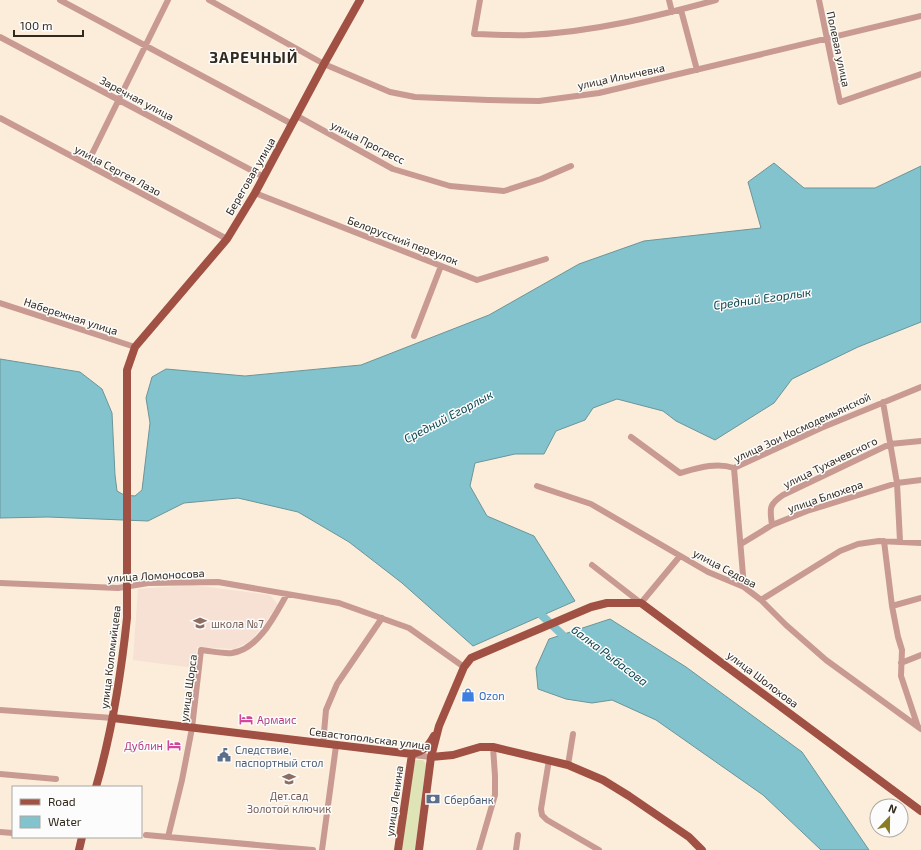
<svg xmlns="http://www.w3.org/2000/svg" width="921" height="850" font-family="'Exo 2',sans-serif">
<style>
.education{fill:#f7e0d4}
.green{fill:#dee4b5}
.water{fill:#83c3ce;stroke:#6b9599}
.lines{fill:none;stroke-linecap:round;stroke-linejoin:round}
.river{stroke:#83c3ce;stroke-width:8}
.minor{stroke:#c99a92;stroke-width:6}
.major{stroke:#a05144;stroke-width:8}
.labels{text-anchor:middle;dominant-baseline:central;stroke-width:3;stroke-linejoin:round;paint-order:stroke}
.street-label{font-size:11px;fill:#332a1e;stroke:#fcfcfc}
.education-label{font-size:11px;fill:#785e54;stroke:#fcfcfc;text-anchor:start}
.shop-label{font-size:11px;fill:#366cbe;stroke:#fcfcfc;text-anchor:start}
.hotel-label{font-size:11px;fill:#b23c85;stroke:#fcfcfc;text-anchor:start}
.service-label{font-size:11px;fill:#4e5e75;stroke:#fcfcfc;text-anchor:start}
.water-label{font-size:12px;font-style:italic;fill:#0c474f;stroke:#fcfcfc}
.district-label{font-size:15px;font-weight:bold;letter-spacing:1px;fill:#332a1e;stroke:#fcfcfc}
</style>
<rect width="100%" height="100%" fill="#fbedda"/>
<path class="education" d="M193 585 270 595 278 605 251 641 234 649 197 647 194 668 133 660 138 589Z"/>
<path class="green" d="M416 760H423L426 764 415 850H401L414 761Z"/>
<path class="water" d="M774 163 804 188H875L921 166V322L858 347 792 379 774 403 715 440 676 421 663 411 617 399 593 408 585 420 556 431 544 454H515L475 463 470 486 487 516 534 536 575 601 473 646 402 583 349 542 298 512 238 498 184 503 148 521 48 517 0 518V359L80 372 102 389 112 413 115 475 117 491 124 495 135 496 142 490 150 423 146 398 152 377 166 369 245 376 361 365 489 315 579 264 644 241 761 228 748 182Z
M610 619 686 667 802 752 869 850H821L763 795 656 720 612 700 592 703 566 699 538 689 536 668 549 639Z"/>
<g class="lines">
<path class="river" d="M535 609 570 642"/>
<path class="minor" d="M60 0 292 124
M209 0 324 64 390 92 415 97 488 100 539 101 599 93 921 16
M480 0 474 34C492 34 511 36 529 35 593 32 654 17 716 0
M669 0 672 12
M819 0 840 102 921 74
M681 10 697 70
M0 37 264 177
M297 116 393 169 450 186 504 191 541 179 571 166
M0 118 227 239
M87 164 168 0
M255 193 477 280 546 259
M0 303 135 347
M414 336 441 266
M883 402 897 483 900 541
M631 437 680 473C698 468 716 462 734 468
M537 486 591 504 708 572 744 587 761 600 786 625 826 660 921 729
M772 525C770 509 768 505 783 495L890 444 921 441
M884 541 892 606 898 637 902 650 901 676 918 727
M741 544 772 525 807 511 897 483 921 480
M592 565 641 603 680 556
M0 583 118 588 148 583 218 582 339 603 409 628 464 667
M744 587 734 468 821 428 921 387
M761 600 840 551 858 544 879 541 921 543
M892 606 921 598
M901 663 921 655
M0 710 113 718
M323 744 326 710 337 684 382 618
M413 755 431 757
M549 760 541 809 542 815 547 820 599 850
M568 765 573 734
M0 774 56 779
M0 832 13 833
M146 835 313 850
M168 837 182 780 192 728 201 650C211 651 223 654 232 653 259 649 275 615 287 594
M322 850 336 746
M479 850 495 795V776L493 747
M516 850 518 835"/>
<path class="major" d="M113 718 412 754C424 751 428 747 434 736
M431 757 453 755 480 747H493L568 765 603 780 629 796 689 837 702 850
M96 787C112 732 121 675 127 618V370L135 347 227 239 255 193 324 64 360 0
M79 850 82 837
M398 850 412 754
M419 850 431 757 439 726 464 667 471 658 591 607 607 603H641L921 811"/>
</g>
<defs>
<g id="school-bare" transform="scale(1.08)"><path d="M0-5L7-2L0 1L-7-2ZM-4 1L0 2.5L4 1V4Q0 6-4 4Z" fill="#8d6e63" stroke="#fcfcfc" stroke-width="2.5" paint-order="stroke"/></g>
<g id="shop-bare" transform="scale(1.08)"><path d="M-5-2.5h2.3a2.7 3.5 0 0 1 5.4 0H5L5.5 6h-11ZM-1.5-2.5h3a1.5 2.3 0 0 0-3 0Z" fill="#3f7fe0" stroke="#fcfcfc" stroke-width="2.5" paint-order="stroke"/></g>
<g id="hotel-bare" transform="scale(1.08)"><path d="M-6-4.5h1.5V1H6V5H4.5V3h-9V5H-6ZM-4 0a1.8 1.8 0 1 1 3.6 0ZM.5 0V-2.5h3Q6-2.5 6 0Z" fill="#d1479c" stroke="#fcfcfc" stroke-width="2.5" paint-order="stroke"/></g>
<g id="civic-bare" transform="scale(1.08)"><path d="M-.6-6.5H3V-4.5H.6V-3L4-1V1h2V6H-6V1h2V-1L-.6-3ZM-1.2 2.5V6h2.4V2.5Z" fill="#5c6f8a" stroke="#fcfcfc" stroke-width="2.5" paint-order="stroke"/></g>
<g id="bank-bare" transform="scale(1.08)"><path d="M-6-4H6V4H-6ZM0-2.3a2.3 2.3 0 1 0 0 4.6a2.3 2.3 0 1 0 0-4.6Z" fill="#5c6f8a" stroke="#fcfcfc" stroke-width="2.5" paint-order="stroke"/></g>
</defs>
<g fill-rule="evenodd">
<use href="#school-bare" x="200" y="623"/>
<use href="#shop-bare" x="468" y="695"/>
<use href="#hotel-bare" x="246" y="719"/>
<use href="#hotel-bare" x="174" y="745"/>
<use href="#civic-bare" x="224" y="755"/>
<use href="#school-bare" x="289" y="779"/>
<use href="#bank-bare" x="433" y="799"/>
</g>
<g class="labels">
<g class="street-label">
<text transform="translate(839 49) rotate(78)">Полевая улица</text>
<text transform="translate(621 76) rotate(-12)">улица Ильичевка</text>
<text transform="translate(137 98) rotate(28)">Заречная улица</text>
<text transform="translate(368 142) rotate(27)">улица Прогресс</text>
<text transform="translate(118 170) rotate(28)">улица Сергея Лазо</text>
<text transform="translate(250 176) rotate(-60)">Береговая улица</text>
<text transform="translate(403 240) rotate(21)">Белорусский переулок</text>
<text transform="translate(71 316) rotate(18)">Набережная улица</text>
<text transform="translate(802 427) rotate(-25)">улица Зои Космодемьянской</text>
<text transform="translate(830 462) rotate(-26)">улица Тухачевского</text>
<text transform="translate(825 496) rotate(-19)">улица Блюхера</text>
<text transform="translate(725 568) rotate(28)">улица Седова</text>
<text transform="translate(156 575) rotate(-3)">улица Ломоносова</text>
<text transform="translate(110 657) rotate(-83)">улица Коломийцева</text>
<text transform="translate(763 679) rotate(37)">улица Шолохова</text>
<text transform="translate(188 688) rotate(-82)">улица Щорса</text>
<text transform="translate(370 738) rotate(7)">Севастопольская улица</text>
<text transform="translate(394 801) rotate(-82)">улица Ленина</text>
</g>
<g class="education-label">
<text x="211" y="623">школа №7</text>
<text x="289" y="795" text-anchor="middle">Дет.сад<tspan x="289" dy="13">Золотой ключик</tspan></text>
</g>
<g class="shop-label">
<text x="479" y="695">Ozon</text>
</g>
<g class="hotel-label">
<text x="257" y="719">Армаис</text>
<text x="163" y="745" text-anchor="end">Дублин</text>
</g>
<g class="service-label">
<text x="235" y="749">Следствие,<tspan x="235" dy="13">паспортный стол</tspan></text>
<text x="444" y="799">Сбербанк</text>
</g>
<g class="water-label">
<text transform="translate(762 298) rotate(-8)">Средний Егорлык</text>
<text transform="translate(448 416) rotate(-28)">Средний Егорлык</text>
<text transform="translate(610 655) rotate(37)">балка Рыбасова</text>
</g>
<g class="district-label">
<text x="254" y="57">ЗАРЕЧНЫЙ</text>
</g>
</g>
<rect x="12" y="786" width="130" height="52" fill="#fcfcfc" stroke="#aca8a3"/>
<rect x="20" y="799" width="20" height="6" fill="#a05144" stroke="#aca8a3"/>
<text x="48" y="806" font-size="12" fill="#332a1e">Road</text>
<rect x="20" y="816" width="20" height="12" fill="#83c3ce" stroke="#aca8a3"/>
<text x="48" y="826" font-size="12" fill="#332a1e">Water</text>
<g transform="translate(889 818) rotate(22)"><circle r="19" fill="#fcfcfc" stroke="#aca8a3"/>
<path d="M0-3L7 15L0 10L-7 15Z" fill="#897d24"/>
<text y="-6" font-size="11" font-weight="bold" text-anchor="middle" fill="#332a1e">N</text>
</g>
<path d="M14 30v6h69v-6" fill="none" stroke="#332a1e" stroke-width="2"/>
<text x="20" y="30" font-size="12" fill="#332a1e" stroke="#fcfcfc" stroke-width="3" paint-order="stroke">100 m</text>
</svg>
